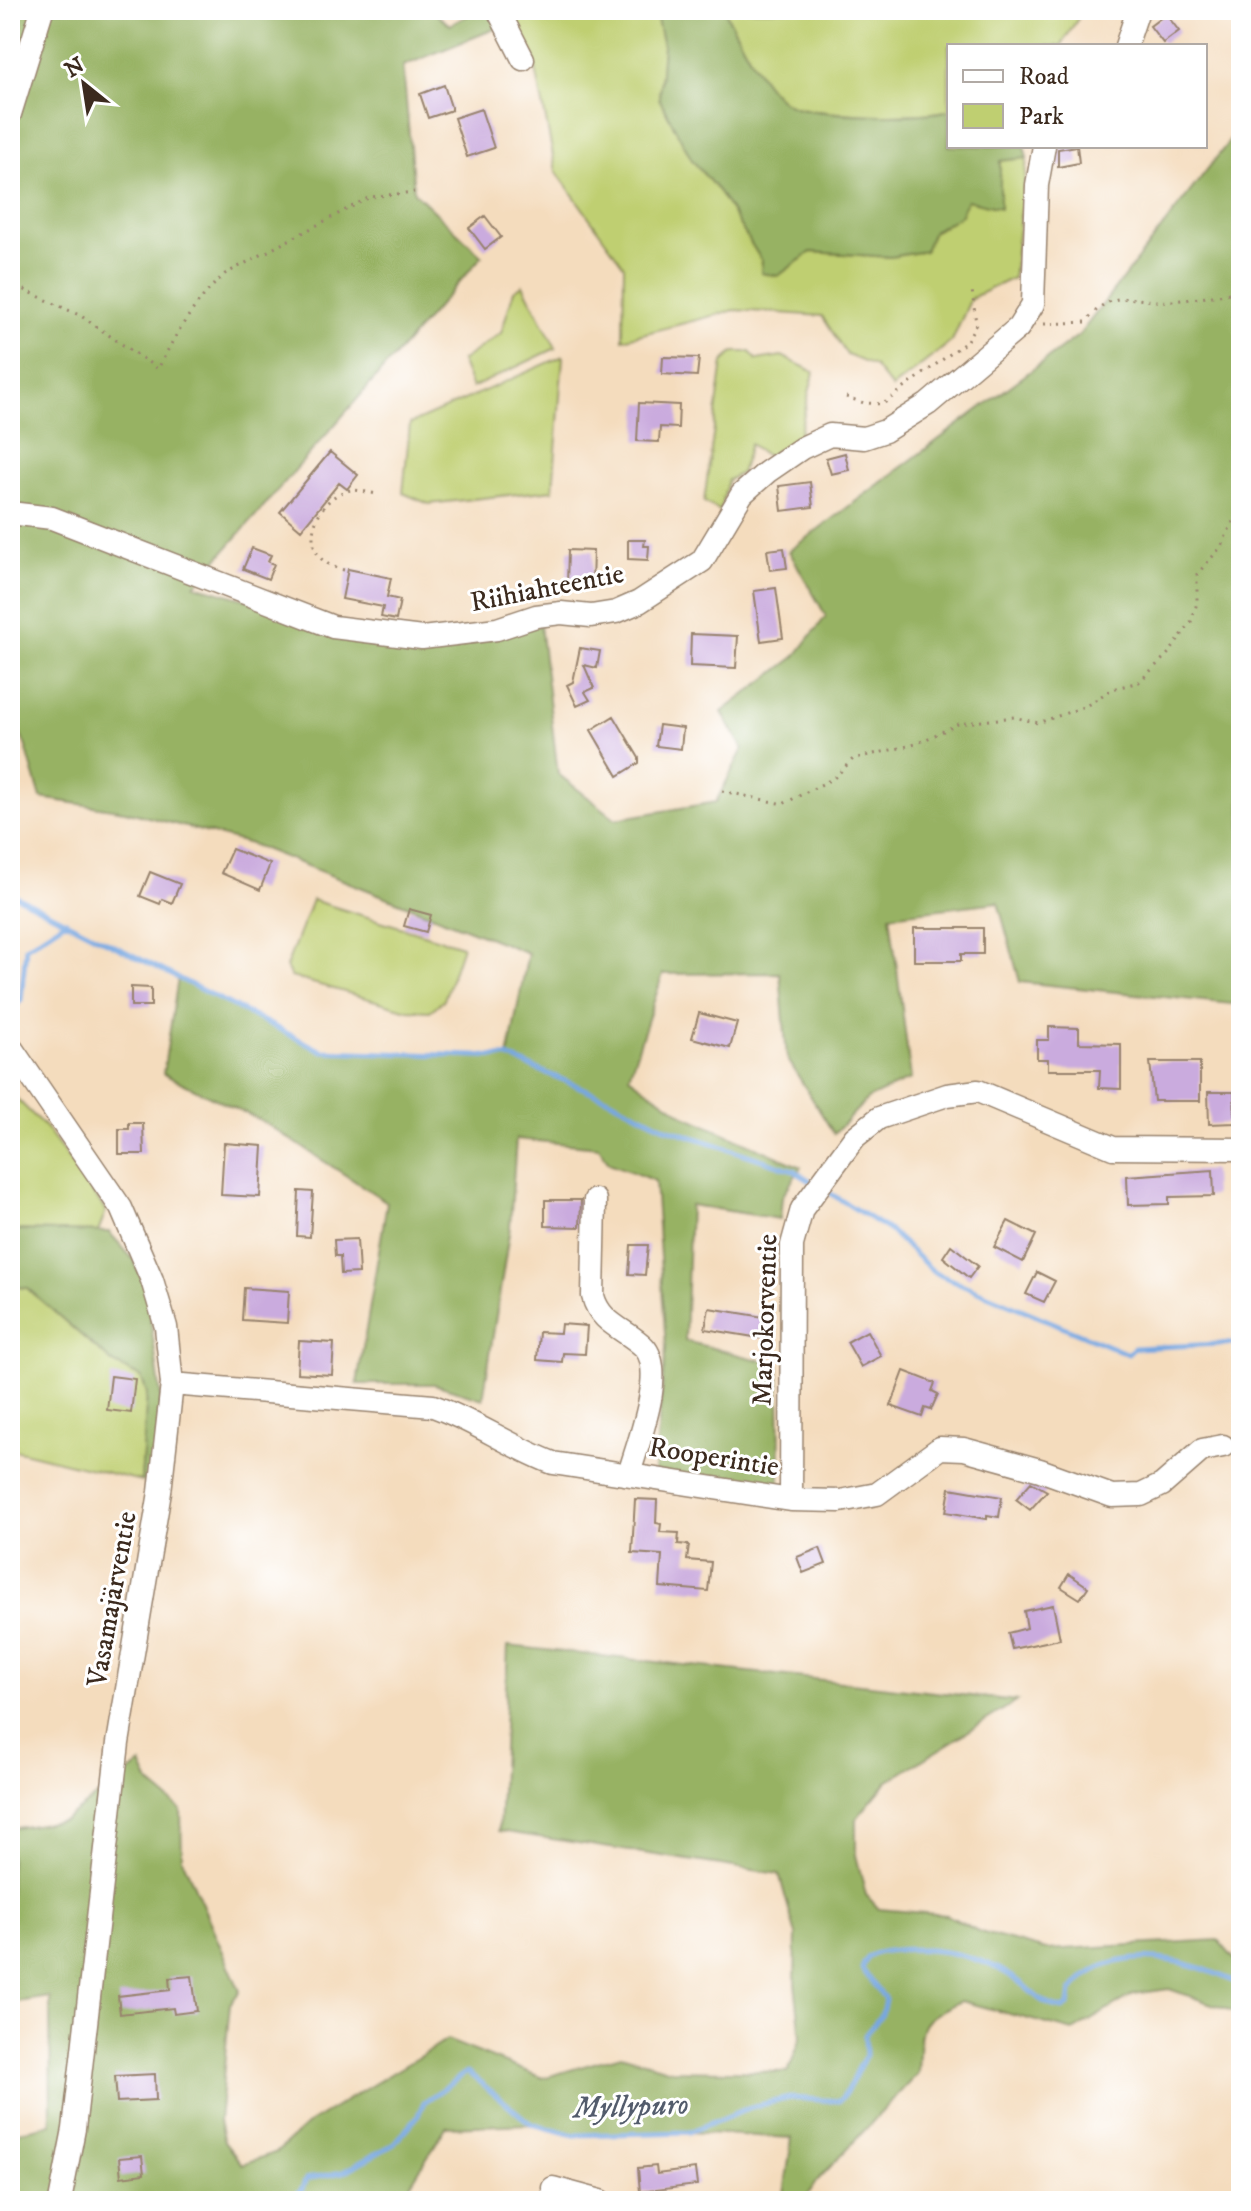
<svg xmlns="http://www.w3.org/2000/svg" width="1251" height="2211" font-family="'IM FELL DW Pica',serif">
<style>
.green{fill:#bfcf71;stroke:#7d7c48;stroke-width:2}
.forest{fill:#97b263;stroke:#696e40;stroke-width:2}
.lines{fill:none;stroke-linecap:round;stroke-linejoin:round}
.stream{stroke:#77a7e1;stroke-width:5}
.building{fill:#caabde}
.minor-casing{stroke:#98836e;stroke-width:25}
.path{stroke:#98836e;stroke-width:3;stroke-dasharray:2 6;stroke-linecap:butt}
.minor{stroke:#fff;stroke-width:22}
.labels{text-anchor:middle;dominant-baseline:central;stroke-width:6;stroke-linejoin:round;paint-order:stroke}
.street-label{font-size:28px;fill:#3b2a1e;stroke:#fff}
.water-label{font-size:30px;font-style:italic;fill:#535c6c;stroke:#fff}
</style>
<rect width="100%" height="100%" fill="#fff"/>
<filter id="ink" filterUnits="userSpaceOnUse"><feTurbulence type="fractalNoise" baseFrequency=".0125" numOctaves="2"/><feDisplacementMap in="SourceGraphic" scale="16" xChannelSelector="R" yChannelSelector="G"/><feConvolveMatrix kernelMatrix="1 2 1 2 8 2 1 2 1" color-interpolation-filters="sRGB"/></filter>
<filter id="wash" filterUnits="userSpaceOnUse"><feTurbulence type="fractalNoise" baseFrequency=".006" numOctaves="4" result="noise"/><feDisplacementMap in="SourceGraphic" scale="32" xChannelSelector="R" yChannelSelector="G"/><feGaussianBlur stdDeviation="1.8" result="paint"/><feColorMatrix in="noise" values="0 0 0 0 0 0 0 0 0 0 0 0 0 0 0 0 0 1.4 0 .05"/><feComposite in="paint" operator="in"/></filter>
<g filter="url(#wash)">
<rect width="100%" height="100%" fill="#f4dcbd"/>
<path class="green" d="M508 10H655L663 46 659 98 693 160 719 192 762 261 761 273 778 276 811 252 891 257 960 216 967 200 1000 160 1027 158 1013 278 971 298 952 341 892 388 874 366 847 355 822 316 735 310 623 339 624 266 556 171 534 59Z
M724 10H1083L1061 46H949V110C922 118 816 116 790 105 763 93 739 36 724 10Z
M523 285 556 348 472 388 461 361 501 333 514 291Z
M734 352H750L757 360 782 356 814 372 798 439 767 456 750 444 741 473 728 480 720 511 704 502 723 362Z
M563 356 553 490 429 504 403 493 410 424Z
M312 900 462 946 444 1000 430 1011 408 1010 291 977 286 967Z
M10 1092 45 1127 106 1211 98 1232 10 1230Z
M10 1286 27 1288 113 1363 141 1377 147 1393 141 1481 10 1449Z"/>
<path class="forest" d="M10 10H431L450 25 477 10H492L502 26 403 66 414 192 482 256 195 585 420 649 462 645 540 625 558 774 616 819 716 802 743 749 722 712 795 657 826 616 789 551 1079 335 1241 126V1005L1020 982 998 902 890 915 911 1079 867 1099 834 1134 787 1058 780 973 663 974 629 1076 685 1116 801 1167 782 1197 780 1219 690 1205 685 1341 779 1365 780 1487 654 1472 666 1348 655 1181 609 1163 599 1147 516 1139 510 1227 483 1399 434 1384H357L387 1202 260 1120 163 1074 178 978 322 1051 508 1057 528 953 251 844 125 811 41 798 25 744 10 714Z
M655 10H724C739 36 763 93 790 105 816 116 922 118 949 110V146H1024L1027 158 1000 161V208L967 200 960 216 933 231 925 251 891 257 811 252 778 276 761 273 762 261 719 192 692 160 659 98 663 46Z
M10 1230 109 1232 133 1259 146 1288 161 1396 154 1484 141 1481 147 1393 141 1377 113 1363 27 1288 10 1286Z
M508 1646 1017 1701 887 1782 856 1819V1855L866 1895 879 1909 947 1915 980 1932 1046 1950 1218 1940 1241 1967V2014L1169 1989 1134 1994 1073 2031 961 2001C915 2022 921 2024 918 2073L816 2182 804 2201H783L792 2138 689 2132 575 2135 532 2124 446 2127 400 2201H10V2134L51 2124 50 1997 10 2003V1829L64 1820 141 1764 150 1784 181 1810 182 1858 240 1991 230 2004 219 2121 224 2142 242 2164 277 2152 309 2123 447 2040 543 2078 621 2055 671 2070 788 2072 801 2037 795 1983 796 1935 779 1874 499 1831Z"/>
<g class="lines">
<path class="stream" d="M10 893 322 1051 508 1057 611 1100 666 1128 793 1170 814 1183
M10 1013 21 1000 26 947 66 921
M825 1190 890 1231 935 1273 1128 1354 1134 1348 1241 1343
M180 2201C206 2193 261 2191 285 2201
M287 2201 301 2191 306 2179 343 2172 394 2144 417 2117 424 2102 467 2072 532 2124 575 2135 689 2132 751 2107 790 2098 839 2101C852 2088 855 2071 866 2056L865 2035 882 2014 885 1999 862 1969C867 1951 880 1952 896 1950 934 1947 979 1955 1011 1976 1032 1989 1036 2003 1063 2009L1069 2005 1071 1991C1078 1984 1087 1974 1095 1970 1143 1946 1197 1963 1241 1985"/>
</g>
<g id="blocks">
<path class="building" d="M1166 14 1179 31 1163 43 1150 26Z
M444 85 452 110 428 118 420 94Z
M481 109 494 148 467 157 454 118Z
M1077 146 1079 163 1058 167V149Z
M485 216 501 237 485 249 469 228Z
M663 357 699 358 697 376 662 374Z
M639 403 679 405 678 428 660 427 659 442 637 441Z
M330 452 358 475 347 489 339 483 301 530 280 512Z
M845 453 849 470 831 474 826 458Z
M810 482 813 507 782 511 779 486Z
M628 540H645L644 546H649L648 560 628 559Z
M252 548 271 555 268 562 274 564 268 579 243 569Z
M784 548 787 568 770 570 767 550Z
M568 550 593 551 592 585H567Z
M348 569 391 578 387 597 400 600 396 620 381 617 383 607 342 599Z
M776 588 783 638 761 641 754 591Z
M691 634 738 636 736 668 690 666Z
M580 648 600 651 597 668 584 665 594 688 585 692 590 700 577 706 567 685 573 682Z
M614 716 639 758V763L618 776 591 730Z
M659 725 683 728 681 749 656 746Z
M232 849 270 864 260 890 221 873Z
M150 872 180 884 172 903 162 899 160 904 140 896Z
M409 909 431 915 426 932 404 926Z
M914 928H983V954H961V961H914Z
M131 987 151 988V1006H131Z
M699 1013 737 1023 730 1048 692 1038Z
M1049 1027 1079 1028V1043L1121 1044V1089L1099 1088 1100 1070H1048V1059H1037V1040H1049Z
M1150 1062H1200V1101H1154Z
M1208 1092H1234L1235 1123 1209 1124Z
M129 1123H143L144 1154H119V1129H129Z
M224 1143 263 1146 260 1197 221 1195Z
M1213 1170 1214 1196 1169 1197V1204L1128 1205 1127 1176Z
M299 1191 313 1192 310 1237 297 1236Z
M545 1200H581L580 1227 545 1226Z
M1008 1221 1036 1235 1023 1262 994 1247Z
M357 1239 359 1273 341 1274 340 1256H335L334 1240Z
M631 1245H648L645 1275 629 1274Z
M951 1245 978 1266 969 1278 943 1257Z
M1037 1272 1055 1281 1044 1302 1026 1294Z
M244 1288 289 1291 287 1323 242 1320Z
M709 1308 764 1317 760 1338 705 1329Z
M561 1324 587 1326 585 1354 563 1353 562 1362 537 1360 539 1332 560 1333Z
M867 1331 881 1356 861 1367 847 1342Z
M299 1341 334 1343 332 1375 297 1373Z
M904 1371 935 1383 932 1391 938 1394 931 1410 925 1408 922 1417 891 1406Z
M111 1376 135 1379 131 1413 107 1410Z
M1031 1482 1047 1491 1030 1510 1016 1499Z
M950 1488 1002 1497 999 1517 987 1515V1519L946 1512Z
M635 1499 657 1500 656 1523 661 1524 660 1532 679 1533 678 1544 689 1545 687 1560 711 1562 708 1591 660 1587 662 1555 632 1553Z
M820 1548 826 1564 803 1573 797 1557Z
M1069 1574 1088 1587 1080 1599 1061 1587Z
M1053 1605 1060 1639 1012 1649 1008 1633 1027 1628 1024 1611Z
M192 1976 197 2011 174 2014 173 2008 120 2014 118 1996 170 1990 169 1978Z
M155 2074 156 2100 117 2102 115 2076Z
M142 2156 144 2174 121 2177 119 2158Z
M656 2166 657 2174 695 2169 697 2185 640 2192 638 2168Z"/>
</g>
</g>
<g filter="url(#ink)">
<use href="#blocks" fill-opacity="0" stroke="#98836e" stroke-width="2"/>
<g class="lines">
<g class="minor-casing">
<path id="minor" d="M498 10 523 59
M1126 46 1138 10
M10 114 42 10
M10 513 52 518 333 627 422 638 497 629 536 616 561 613 591 616 616 612 639 602 702 561 742 494 767 472 802 448 830 435 864 438 885 431 928 404 1018 328 1033 304 1037 185 1044 146
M10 1046 121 1208 152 1280 166 1327 172 1384 160 1492 118 1743 74 2129 60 2201
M595 1200 593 1296C600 1324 626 1329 644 1347 667 1371 637 1445 629 1474
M172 1384 433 1406C475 1421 511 1447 553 1463L791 1500 840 1501 877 1494 940 1448 964 1449 1040 1470 1112 1496 1141 1495 1162 1485 1202 1450 1223 1446
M791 1500 792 1245 802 1209 855 1137 879 1118 947 1095 978 1091 1113 1148 1241 1149
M553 2188 601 2201"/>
</g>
<path class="path" d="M10 283 81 316 158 369C176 333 195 301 225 274L370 197 414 192
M1044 324 1086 322C1115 284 1134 304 1172 301 1193 299 1220 296 1241 290
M846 397 864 403 883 404 966 342 976 324 972 290
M344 570C289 559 317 492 352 490 360 490 370 493 377 494
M722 791 783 804 834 778 853 759 916 744 958 724 1014 717 1038 723 1086 706 1112 689 1139 682 1170 652 1191 622 1197 603V574L1221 547 1234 519 1241 515"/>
<use href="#minor" class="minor"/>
</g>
</g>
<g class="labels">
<g class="street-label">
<text transform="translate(547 588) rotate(-11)">Riihiahteentie</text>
<text transform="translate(765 1320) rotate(-88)">Marjokorventie</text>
<text transform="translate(714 1457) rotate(9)">Rooperintie</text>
<text transform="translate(112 1599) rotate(-80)">Vasamajärventie</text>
</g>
<g class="water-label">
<text transform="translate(631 2107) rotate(-2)">Myllypuro</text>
</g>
</g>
<rect width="1251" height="2211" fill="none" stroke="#fff" stroke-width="40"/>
<rect x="947" y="44" width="260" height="104" fill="#ffffff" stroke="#b1aaa5" stroke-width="2"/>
<rect x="963" y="70" width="40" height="12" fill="#ffffff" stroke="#b1aaa5" stroke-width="2"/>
<text x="1019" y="84" font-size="24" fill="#3b2a1e">Road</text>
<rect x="963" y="104" width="40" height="24" fill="#bfcf71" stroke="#b1aaa5" stroke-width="2"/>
<text x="1019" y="124" font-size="24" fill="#3b2a1e">Park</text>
<g transform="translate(84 84) rotate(330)" stroke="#ffffff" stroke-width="6" paint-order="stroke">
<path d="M0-6L14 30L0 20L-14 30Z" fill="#3b2a1e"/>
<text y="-12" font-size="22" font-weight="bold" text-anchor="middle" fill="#3b2a1e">N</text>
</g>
</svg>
